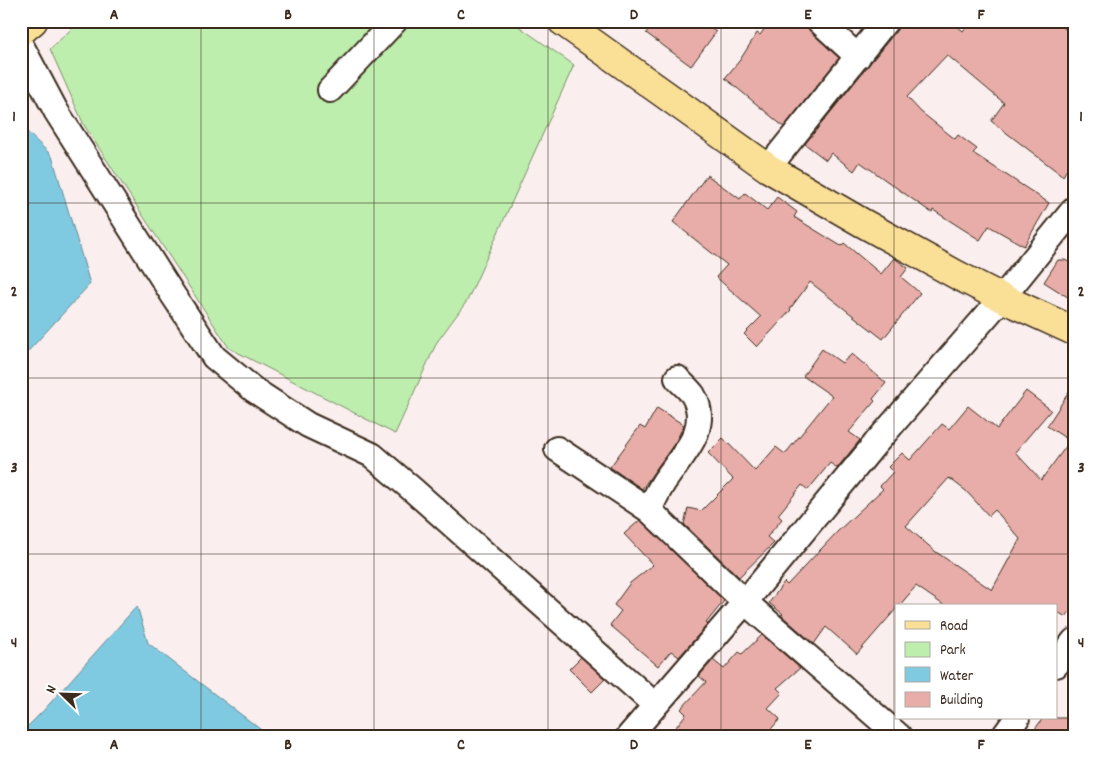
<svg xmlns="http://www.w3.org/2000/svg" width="1095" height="757" font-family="Dekko,sans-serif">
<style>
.green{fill:#bdeeae;stroke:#7c8c66}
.water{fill:#80cae1;stroke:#648a93}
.building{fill:#e8ada8;stroke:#3b2a1e;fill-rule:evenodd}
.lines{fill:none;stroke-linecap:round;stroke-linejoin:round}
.minor-casing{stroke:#3b2a1e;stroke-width:28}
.major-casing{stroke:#3b2a1e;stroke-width:31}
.highway-casing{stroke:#3b2a1e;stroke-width:31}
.minor{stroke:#fff;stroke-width:24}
.major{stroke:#fadf96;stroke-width:28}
.highway{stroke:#fadf96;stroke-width:28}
.grid{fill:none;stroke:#3b2a1e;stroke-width:1;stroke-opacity:0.55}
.neatline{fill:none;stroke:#3b2a1e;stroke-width:2}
.grid-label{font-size:16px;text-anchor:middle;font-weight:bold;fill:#3b2a1e}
</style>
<rect width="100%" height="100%" fill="#faefee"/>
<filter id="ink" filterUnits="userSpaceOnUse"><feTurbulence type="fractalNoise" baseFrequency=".02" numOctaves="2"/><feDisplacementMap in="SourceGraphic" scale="10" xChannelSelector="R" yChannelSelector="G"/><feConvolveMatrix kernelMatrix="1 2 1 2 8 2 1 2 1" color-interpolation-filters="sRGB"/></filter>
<g filter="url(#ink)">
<path class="green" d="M80 21H511L574 65 467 301 437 342 395 434 229 348 84 125 50 49Z"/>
<path class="water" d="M21 126 52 156 90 284 21 359Z
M137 606 148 643 269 736H21V733L44 710Z"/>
<path class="building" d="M655 21H703L716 32 691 66 646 33Z
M770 21H806L810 31 839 58 784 127 725 78 740 60 757 33 760 35Z
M899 21H951L963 31 971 21H1056L1074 37V157L1063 176 991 121 1004 103 947 55 907 97 921 112 955 139 958 135 977 149 973 153 1049 203 1024 246 989 226 980 240 933 210 932 213 860 162 854 171 831 153 826 160 805 144 897 30Z
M707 175 740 199 745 193 767 210 777 197 797 212 794 217 841 246 844 243 881 274 894 258 897 260 908 268 901 277 920 293 883 339 810 282 790 309 791 310 757 347 744 334 761 317 716 277 727 265 673 222Z
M1058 260H1065L1074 265V301L1044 282Z
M822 349 842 363 852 354 886 383 873 399 875 401 849 432 860 440 837 468 830 463 808 490 802 485 778 515 782 519 767 537 774 543 739 577 684 524 688 508 701 511 733 479 708 453 723 438 755 471 776 447 785 454 832 396 803 376Z
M1074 384V605L1066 617 1056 611V606H945L916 586 899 606H896V609L857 654 826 627 814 644 781 615 783 614 769 603 784 582 787 585 839 530 883 489 880 486 893 472 888 467 902 453 910 460 942 424 949 429 968 406 997 429 1026 391 1051 410 1015 452 1041 480 1070 441 1047 426ZM949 478 966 491 989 516 995 510 1020 539 992 590 936 552 906 526Z
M657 408 684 425 676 441 642 489 610 467 640 426 645 429Z
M640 520 724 601 706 623 708 624 679 657 671 651 658 666 610 625 621 611 614 605 630 583 653 565 624 534Z
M762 635 800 668 777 688 782 693 768 708 780 719 765 736H669L686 714 681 709 706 682 699 676 713 660 724 669 739 652 742 654Z
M581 657 605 679 592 692 569 669Z
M1043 718H1074V736H1030Z"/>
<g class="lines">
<g class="minor-casing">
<path id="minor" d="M819 21 858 57
M21 45 56 111 173 295 214 357 254 390 308 425 372 455 413 490 655 705
M330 90 395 21
M768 168 886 21
M557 449 649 510 745 602 899 736
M649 510C655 498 660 486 668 476 685 452 711 426 693 395 689 389 682 384 677 378
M1056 665 1074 641
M629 736 745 602 875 444 1002 298 1074 209
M1004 736 1017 718"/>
</g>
<g class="major-casing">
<path id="major" d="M21 31 33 21"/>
</g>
<g class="highway-casing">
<path id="highway" d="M562 21 768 168 861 222 957 275 1002 298 1074 331"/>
</g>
<use href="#minor" class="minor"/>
<use href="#major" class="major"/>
<use href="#highway" class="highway"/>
</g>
</g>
<path class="grid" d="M201 21V736M374 21V736M548 21V736M721 21V736M894 21V736M21 203H1074M21 378H1074M21 554H1074"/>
<rect width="1095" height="757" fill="none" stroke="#fff" stroke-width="55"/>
<rect x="895" y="604" width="162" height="115" fill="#ffffff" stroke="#b1aaa5"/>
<rect x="905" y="621" width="25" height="8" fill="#fadf96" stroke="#b1aaa5"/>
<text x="940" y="630" font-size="15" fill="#3b2a1e">Road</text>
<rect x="905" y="642" width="25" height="15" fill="#bdeeae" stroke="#b1aaa5"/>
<text x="940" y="654" font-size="15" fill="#3b2a1e">Park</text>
<rect x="905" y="667" width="25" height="15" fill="#80cae1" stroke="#b1aaa5"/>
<text x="940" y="680" font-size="15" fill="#3b2a1e">Water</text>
<rect x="905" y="692" width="25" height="15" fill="#e8ada8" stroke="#b1aaa5"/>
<text x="940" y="704" font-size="15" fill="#3b2a1e">Building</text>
<g transform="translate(62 694) rotate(293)" stroke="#ffffff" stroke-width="4" paint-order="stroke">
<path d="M0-4L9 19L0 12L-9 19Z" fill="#3b2a1e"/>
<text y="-8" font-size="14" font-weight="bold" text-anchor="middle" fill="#3b2a1e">N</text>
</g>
<rect x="28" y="28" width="1040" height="702" class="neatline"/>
<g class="grid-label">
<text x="114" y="19">A</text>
<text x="288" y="19">B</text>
<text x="461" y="19">C</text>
<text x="634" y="19">D</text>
<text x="808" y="19">E</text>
<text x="981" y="19">F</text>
<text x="14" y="121">1</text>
<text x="1081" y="121">1</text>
<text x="14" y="296">2</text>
<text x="1081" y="296">2</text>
<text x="14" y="472">3</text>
<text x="1081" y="472">3</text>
<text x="14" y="647">4</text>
<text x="1081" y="647">4</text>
<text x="114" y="749">A</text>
<text x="288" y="749">B</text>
<text x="461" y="749">C</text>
<text x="634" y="749">D</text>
<text x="808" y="749">E</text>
<text x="981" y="749">F</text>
</g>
</svg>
